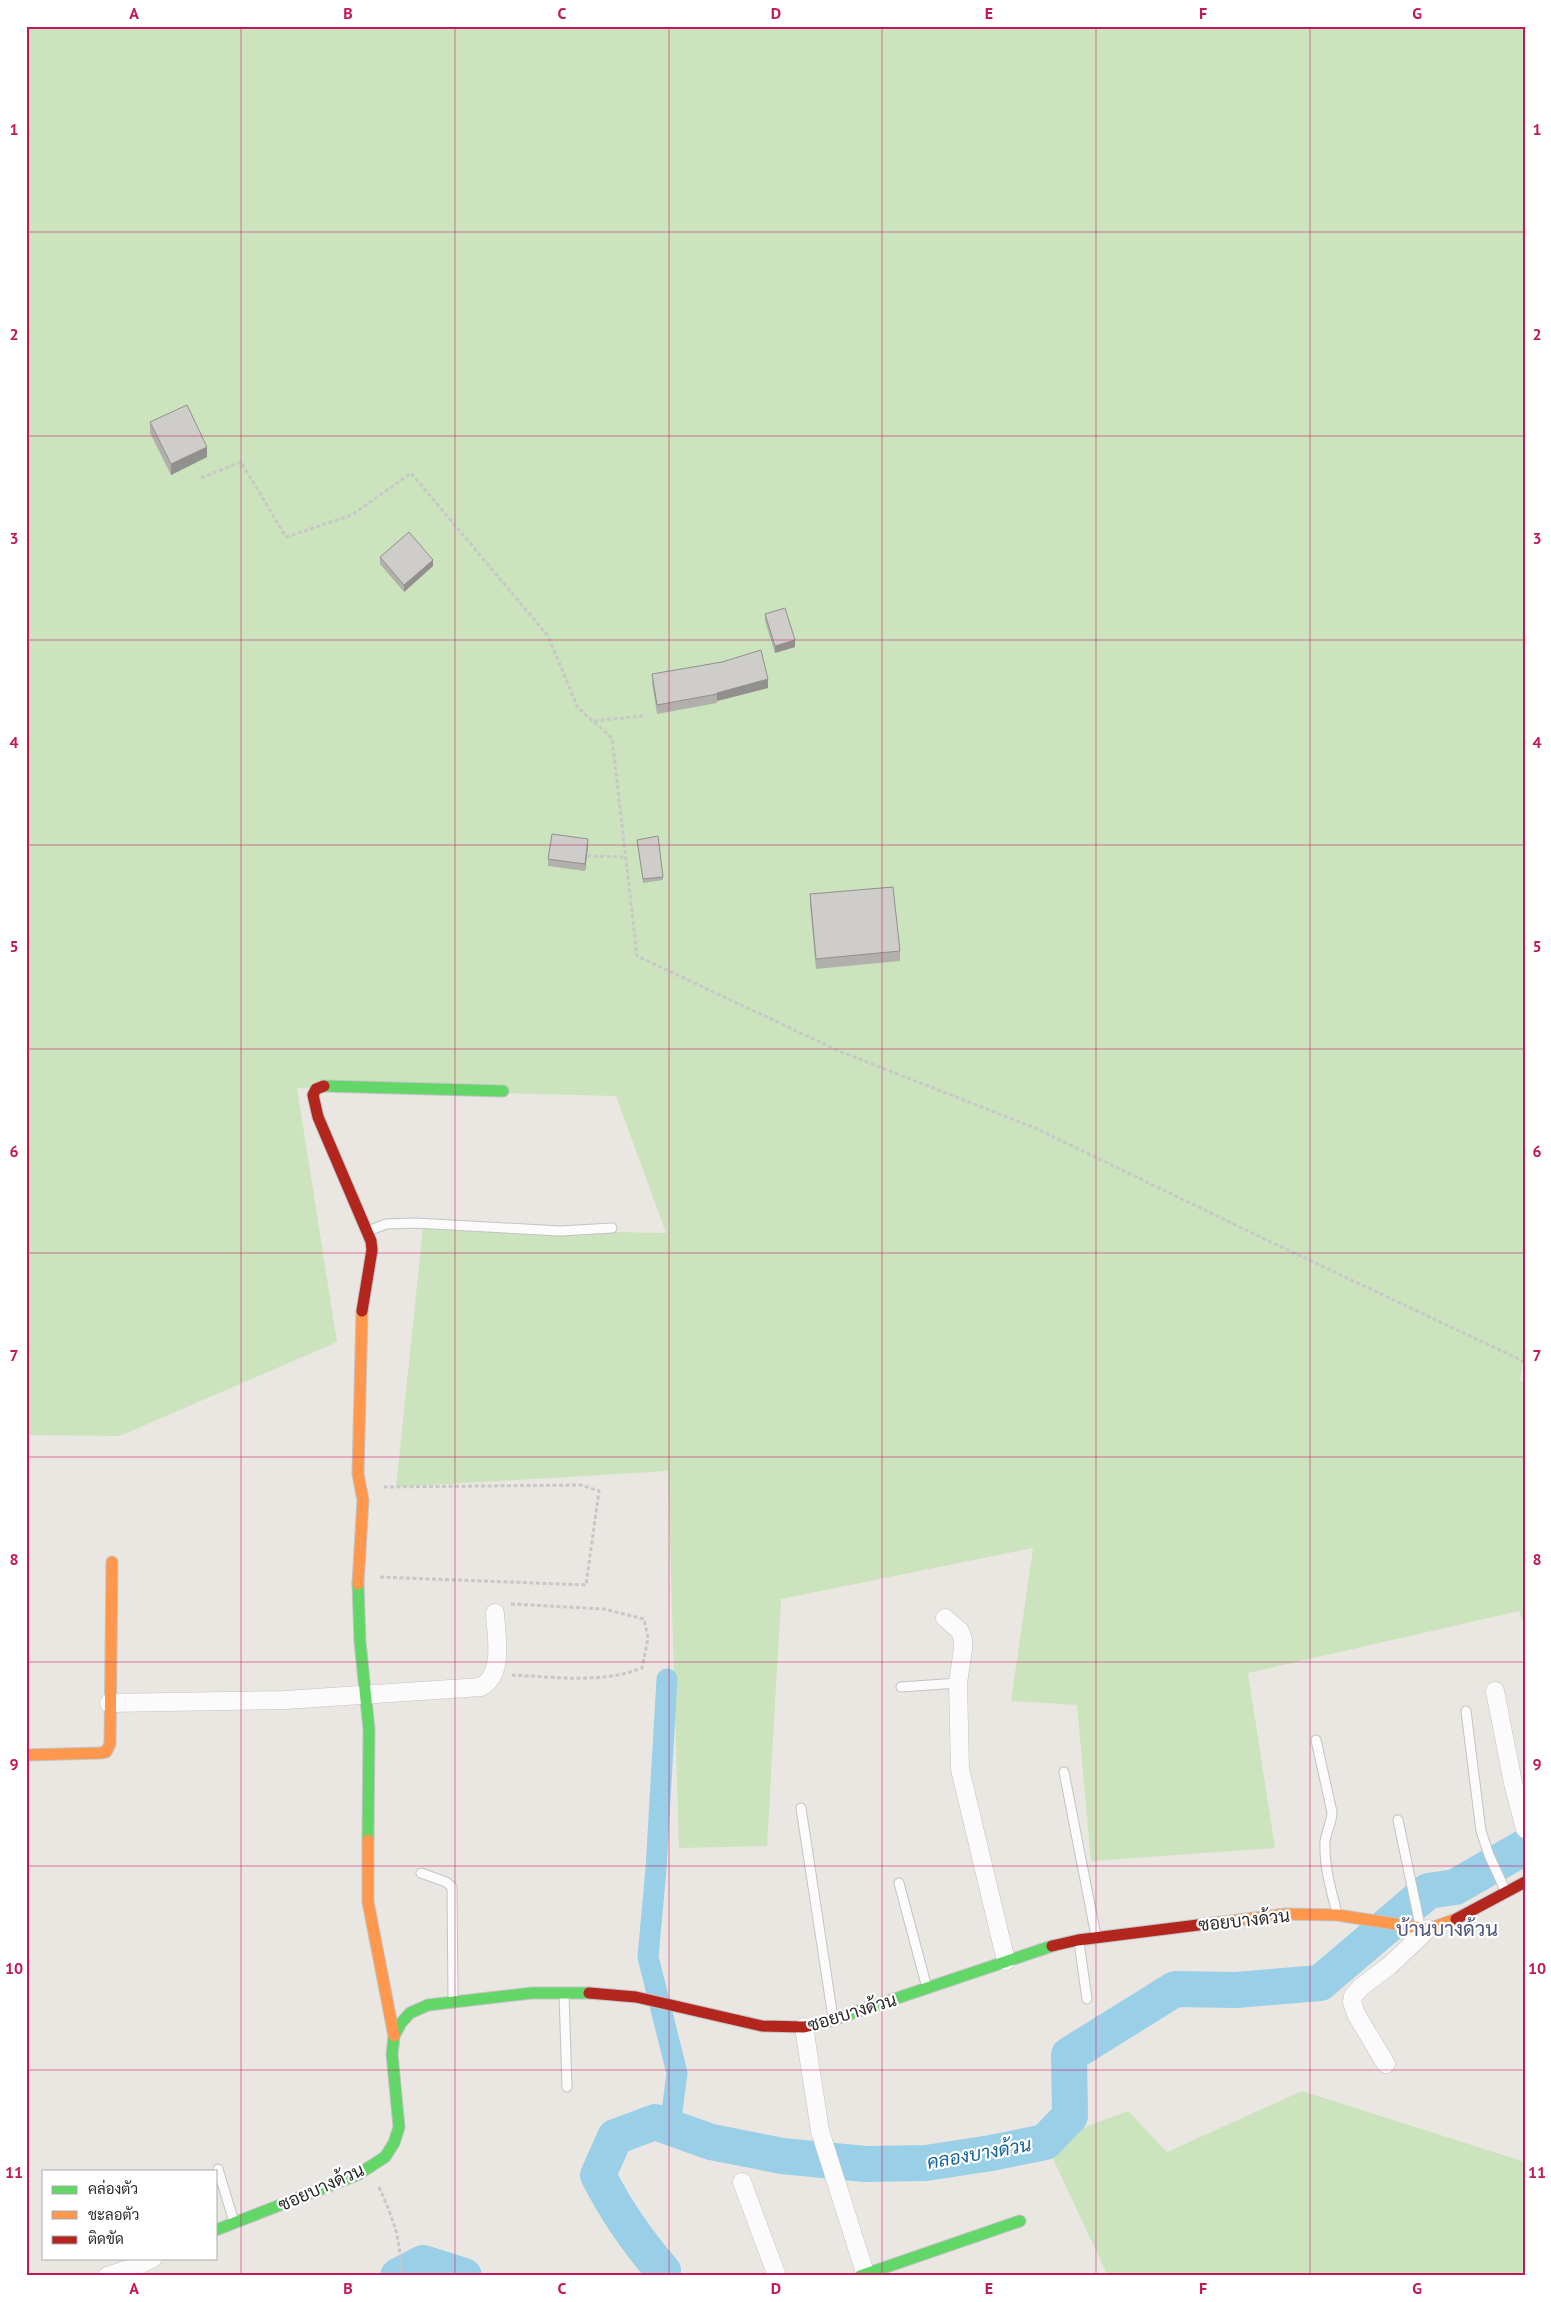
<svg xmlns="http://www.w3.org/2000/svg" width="1551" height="2302" font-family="'PT Sans',Sarabun,sans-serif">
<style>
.green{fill:#cbe4bd}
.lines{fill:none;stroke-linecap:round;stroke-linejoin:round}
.canal{stroke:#9acfe8;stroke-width:21}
.river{stroke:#9acfe8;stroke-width:36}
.lane-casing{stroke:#c3c3c3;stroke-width:11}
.street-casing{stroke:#c3c3c3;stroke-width:19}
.fast-casing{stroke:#c3c3c3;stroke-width:13}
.slow-casing{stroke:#c3c3c3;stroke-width:13}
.jam-casing{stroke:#c3c3c3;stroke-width:13}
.path{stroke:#c8c8c7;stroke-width:3;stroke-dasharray:4 2.5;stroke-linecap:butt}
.lane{stroke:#fcfbfb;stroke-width:9}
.street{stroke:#fcfbfb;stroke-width:18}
.fast{stroke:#63d668;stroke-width:11}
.slow{stroke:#ff974d;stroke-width:11}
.jam{stroke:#b3261e;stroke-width:11}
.wall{fill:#b2b0ad}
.shaded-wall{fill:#91908d}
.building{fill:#cfcdc9;stroke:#91908d}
.grid{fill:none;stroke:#c2185b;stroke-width:1;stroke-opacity:0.55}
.labels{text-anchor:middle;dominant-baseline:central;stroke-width:4.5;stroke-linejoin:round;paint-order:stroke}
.street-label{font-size:18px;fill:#2c2c2c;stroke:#fff}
.water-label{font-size:19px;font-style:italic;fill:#146498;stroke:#fff}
.quarter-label{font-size:20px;fill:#4e547b;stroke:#fff}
.neatline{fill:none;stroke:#c2185b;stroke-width:2}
.grid-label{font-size:16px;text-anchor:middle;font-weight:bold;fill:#c2185b}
</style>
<rect width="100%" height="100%" fill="#eae7e2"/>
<path class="green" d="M26 26H1525V1352L1520 1380 1525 1383V1626L1519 1611 1248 1673 1275 1848 1091 1861 1077 1705 1011 1701 1033 1548 781 1599 767 1846 679 1848 668 1471 396 1487 423 1228 666 1233 616 1096 297 1088 337 1342 120 1436 26 1435Z
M1302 2091 1525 2162V2276H1108L1045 2142 1128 2111 1167 2152Z"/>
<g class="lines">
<path class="canal" d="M667 1679 656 1869 648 1957 677 2073 670 2127"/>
<path class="river" d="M398 2276 423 2263 464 2276
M662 2276 663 2271C637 2241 616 2211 598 2175L615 2137 655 2122 711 2142 782 2156 865 2164 926 2163 991 2153 1045 2142 1070 2116 1069 2055 1175 1989 1236 1990 1320 1983 1428 1891 1455 1887 1525 1847"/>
<g class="lane-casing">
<path id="lane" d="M368 1231 386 1224 415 1223 560 1231 612 1228
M901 1687 958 1683
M1466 1711 1481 1831 1489 1855 1506 1892
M1316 1740 1332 1812C1332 1823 1326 1831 1325 1842 1324 1866 1331 1890 1337 1913
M1064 1772 1096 1936
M801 1808 833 2018
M1398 1820 1420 1925
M421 1873 446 1882 452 1887 453 2000
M899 1883 927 1988
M1079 1942 1087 1999
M564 1994 567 2087
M218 2169 234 2222"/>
</g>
<g class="street-casing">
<path id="street" d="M945 1618 960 1631 963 1640V1649L958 1683 960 1769 1006 1961
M1495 1691 1513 1783 1525 1829
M109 1703 285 1700 481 1687C505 1673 496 1637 495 1613
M804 2027 820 2131 866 2276
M1386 2064 1356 2014 1352 2002 1353 1996 1361 1987 1389 1966 1428 1929
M742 2182 777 2276
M107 2276 132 2268 153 2258"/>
</g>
<g class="fast-casing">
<path id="fast" d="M324 1086 503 1091
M358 1584 360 1642 369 1729 368 1840
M826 2022 1052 1946
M216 2230 357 2175 385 2157 394 2143 399 2127 392 2054 394 2036 401 2023 410 2013 428 2005 532 1993H589
M860 2276 1020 2221"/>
</g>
<g class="slow-casing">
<path id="slow" d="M358 1584 363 1500 358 1474 362 1311
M26 1755 100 1753 106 1752 110 1744 112 1562
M368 1840V1902L394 2036
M1214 1923 1286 1914 1337 1915 1428 1929 1456 1919"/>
</g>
<g class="jam-casing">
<path id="jam" d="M324 1086 316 1089 313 1095 318 1117 371 1241 372 1250 362 1311
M1456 1919 1525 1882
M1052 1946 1078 1940 1214 1923
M589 1993 636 1997 762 2026 804 2027 826 2022"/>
</g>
<path class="path" d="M201 478 241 462 286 537 352 515 411 473 548 636 578 708 612 738 637 956 839 1051 1035 1128 1275 1244 1525 1362
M594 721 643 716
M587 856 625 857
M380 1577 586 1585 599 1491 581 1485 384 1487
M511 1604 604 1609 644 1619 648 1638 642 1668C601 1684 556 1677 512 1675
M379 2187C394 2221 401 2238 401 2276"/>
<use href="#lane" class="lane"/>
<use href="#street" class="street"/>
<use href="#fast" class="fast"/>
<use href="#slow" class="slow"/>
<use href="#jam" class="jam"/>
</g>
<path class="wall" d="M150 422 207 457 171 475 150 433Z
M380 557 433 566 404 592 380 564Z
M765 614 795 647 775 653 765 621Z
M652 674 768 688 717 701V703L657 714 652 683Z
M637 840 663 877V880L643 883Z
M588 846 585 871 548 866V859Z
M810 894 900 951V961L816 969 810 904Z"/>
<path class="shaded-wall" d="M207 447V457L171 475V464Z
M433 560V566L404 592V585Z
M795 640V647L775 653V646Z
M768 679V688L717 701V693Z
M588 839V846L585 871V864Z"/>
<path class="building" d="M187 405 207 447 171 464 150 422Z
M409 532 433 560 404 585 380 557Z
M785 608 795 640 775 646 765 614Z
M761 650 768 679 717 693V694L657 705 652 674 722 662Z
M552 834 588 839 585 864 548 859Z
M658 836 663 877 643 879 637 840Z
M893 887 900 951 816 959 810 894Z"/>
<path class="grid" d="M241 26V2276M455 26V2276M669 26V2276M882 26V2276M1096 26V2276M1310 26V2276M26 232H1525M26 436H1525M26 640H1525M26 845H1525M26 1049H1525M26 1253H1525M26 1457H1525M26 1662H1525M26 1866H1525M26 2070H1525"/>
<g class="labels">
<g class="street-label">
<text transform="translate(1244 1920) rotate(-6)">ซอยบางด้วน</text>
<text transform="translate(852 2012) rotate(-17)">ซอยบางด้วน</text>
<text transform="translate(321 2187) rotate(-24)">ซอยบางด้วน</text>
</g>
<g class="water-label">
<text transform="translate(979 2153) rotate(-10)">คลองบางด้วน</text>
</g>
<g class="quarter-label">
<text x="1447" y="1929">บ้านบางด้วน</text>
</g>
</g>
<rect width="1551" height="2302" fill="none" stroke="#ffffff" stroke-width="55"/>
<rect x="42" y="2170" width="175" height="90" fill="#ffffff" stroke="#ababab"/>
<rect x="52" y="2186" width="25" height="8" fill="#63d668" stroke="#ababab"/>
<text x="88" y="2194" font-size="15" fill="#2c2c2c">คล่องตัว</text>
<rect x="52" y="2211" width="25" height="8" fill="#ff974d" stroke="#ababab"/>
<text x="88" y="2220" font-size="15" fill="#2c2c2c">ชะลอตัว</text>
<rect x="52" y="2236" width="25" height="8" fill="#b3261e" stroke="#ababab"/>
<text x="88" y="2244" font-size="15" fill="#2c2c2c">ติดขัด</text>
<rect x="28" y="28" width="1496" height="2246" class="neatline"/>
<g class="grid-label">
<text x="134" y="19">A</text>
<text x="348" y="19">B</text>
<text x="562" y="19">C</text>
<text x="776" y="19">D</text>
<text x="989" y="19">E</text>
<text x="1203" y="19">F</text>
<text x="1417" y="19">G</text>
<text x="14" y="135">1</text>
<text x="1537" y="135">1</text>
<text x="14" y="340">2</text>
<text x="1537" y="340">2</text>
<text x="14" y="544">3</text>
<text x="1537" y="544">3</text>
<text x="14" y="748">4</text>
<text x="1537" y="748">4</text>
<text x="14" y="952">5</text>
<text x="1537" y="952">5</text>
<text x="14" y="1157">6</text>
<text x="1537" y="1157">6</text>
<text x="14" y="1361">7</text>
<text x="1537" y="1361">7</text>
<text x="14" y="1565">8</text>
<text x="1537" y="1565">8</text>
<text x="14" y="1770">9</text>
<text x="1537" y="1770">9</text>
<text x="14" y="1974">10</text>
<text x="1537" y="1974">10</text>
<text x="14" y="2178">11</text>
<text x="1537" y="2178">11</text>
<text x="134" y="2294">A</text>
<text x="348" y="2294">B</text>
<text x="562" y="2294">C</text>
<text x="776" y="2294">D</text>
<text x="989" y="2294">E</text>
<text x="1203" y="2294">F</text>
<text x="1417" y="2294">G</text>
</g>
</svg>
